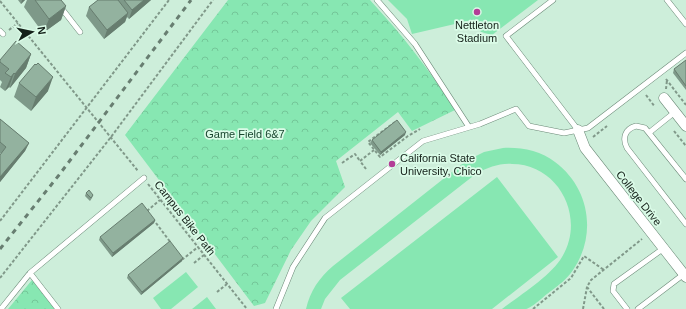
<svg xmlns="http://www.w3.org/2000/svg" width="686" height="309" font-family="Arial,sans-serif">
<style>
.park{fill:url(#park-crowns)}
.pitch{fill:#87e7b2}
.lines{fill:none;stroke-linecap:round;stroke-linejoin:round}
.service-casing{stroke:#6c8a78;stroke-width:6}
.minor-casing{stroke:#6c8a78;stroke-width:11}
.path{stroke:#809889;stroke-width:2;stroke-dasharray:3 2;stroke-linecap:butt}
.service{stroke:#fff;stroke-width:5}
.minor{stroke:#fff;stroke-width:10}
.rail{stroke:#687e71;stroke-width:3;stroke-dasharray:5 5;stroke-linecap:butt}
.wall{fill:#7e9989}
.shaded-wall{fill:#677d6f}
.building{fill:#93b29f;stroke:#677d6f}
.poi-dot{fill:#b33e97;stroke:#dafbe7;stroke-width:1.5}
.labels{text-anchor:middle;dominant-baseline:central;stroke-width:3.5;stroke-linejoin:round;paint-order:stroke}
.poi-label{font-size:11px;fill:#142019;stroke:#dafbe7}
.park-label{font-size:11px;fill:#19462f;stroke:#dafbe7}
.street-label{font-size:11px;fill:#142019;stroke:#dafbe7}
</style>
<defs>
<pattern id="park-crowns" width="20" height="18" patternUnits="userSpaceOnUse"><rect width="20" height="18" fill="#87e7b2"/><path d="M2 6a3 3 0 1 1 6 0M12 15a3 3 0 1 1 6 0" fill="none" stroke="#74c698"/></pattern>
</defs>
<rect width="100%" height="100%" fill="#cdeeda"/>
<path class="park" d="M228 0H370C403 36 429 69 455 110L412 131 398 112 336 161 345 187 311 221 291 250 265 303 254 306 125 135Z
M32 280 55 309H8Z"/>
<path class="pitch" d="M388 0H538L492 35 481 32 472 20 412 34 407 19Z
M503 148C521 147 541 151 555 162 590 188 597 235 573 270 567 279 559 285 551 291 545 295 532 308 526 309 519 309 510 309 502 309 519 296 552 275 562 257 586 218 559 164 512 164 499 163 488 168 477 173L340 280 325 299 321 309H306C310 291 319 278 333 266L466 161 484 152Z
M497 177 558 257 492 309H350L341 298Z
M186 272 198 287 171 309H161L153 298Z
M207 297 216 309H192Z"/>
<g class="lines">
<g class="service-casing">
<path id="service" d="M55 0 80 32
M377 0 415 44 469 127
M553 0 506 36 578 130
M667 0 686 24
M0 31 3 34
M650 132 675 112
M686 179 645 128 636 126C625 129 622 138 627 148L686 224
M30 273 58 309
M1 309 30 273 144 178
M276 309 293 267 325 218 423 141 480 124 516 109 529 126 564 133 588 128 686 53
M627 309 613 291 614 284 664 248
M638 309 684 274"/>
</g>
<g class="minor-casing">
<path id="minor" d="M664 98 686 126
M578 130 585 148 686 277"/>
</g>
<path class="path" d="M0 1 138 171
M9 30 18 23
M666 79 686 105
M666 89 667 80
M646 95 655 107
M395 122 368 142 380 157 408 136 420 129
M674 131 686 146
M593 137 607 126
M342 163 355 154 360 161
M366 169 360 161 374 150
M148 184 247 309
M147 211 160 200
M153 219 171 243
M0 221 169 0
M182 258 183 259 198 247
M194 263 204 255
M0 278 111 137 213 0
M217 292 227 284
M533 309 571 278 584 256 604 270
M583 309 587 287
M604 309 587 287 591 280 642 239"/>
<use href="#service" class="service"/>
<use href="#minor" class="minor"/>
<path class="rail" d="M0 249 59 175 191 0"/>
</g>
<path class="wall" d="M18 0H25L21 4Z
M27 0H61L66 6 61 20 43 33 24 7Z
M98 0H151L129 19 127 17 125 22 104 39 86 16 89 7Z
M31 54 26 68 10 88 9 87 5 91 0 87 2 82 0 80V60Z
M686 60V90L673 73 674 69Z
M36 65 48 91 31 111 14 97 19 83Z
M0 119 29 143 25 151 0 182V155L1 154 0 153Z
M405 135 380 155 370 143 372 140Z
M86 193 93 195 92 198 90 201 85 196Z
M155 220 154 223 112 257 99 240 100 237Z
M183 258 182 261 141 295 127 278 128 275Z"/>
<path class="shaded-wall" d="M22 0H25L21 4Z
M144 0H151L129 19 132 10Z
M66 6 61 20 43 33 49 19Z
M128 13 125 22 104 39 107 30Z
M31 54 26 68 10 88 15 74Z
M14 73 9 87 5 91 11 77Z
M53 77 48 91 31 111 36 97Z
M406 132 405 135 380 155 381 152Z
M29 143 25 151 0 182V177Z
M155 220 154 223 112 257 113 253Z
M183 258 182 261 141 295 142 292Z"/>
<path class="building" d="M35 0H61L66 6 49 19Z
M98 0H118L128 13 107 30 89 7Z
M124 0H144L132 10Z
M16 41 31 54 15 74 14 73 11 77 5 73 9 69 0 62V60Z
M686 60V86L674 69Z
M38 63 53 77 36 97 19 83 35 64 36 65Z
M0 119 29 143 0 177V155L6 147 0 142Z
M397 120 406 132 381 152 372 140Z
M89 190 93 195 91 198 86 193Z
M142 203 155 220 113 253 100 237Z
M170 241 183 258 142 292 128 275Z"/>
<g class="poi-dot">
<circle cx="477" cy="12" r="4"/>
<circle cx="392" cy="164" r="4"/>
</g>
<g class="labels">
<g class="poi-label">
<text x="477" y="25">Nettleton<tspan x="477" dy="13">Stadium</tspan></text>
<text x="400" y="158" text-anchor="start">California State<tspan x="400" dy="13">University, Chico</tspan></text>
</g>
<g class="park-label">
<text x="245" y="134">Game Field 6&amp;7</text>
</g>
<g class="street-label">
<text transform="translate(639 198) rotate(52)">College Drive</text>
<text transform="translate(185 218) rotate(52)">Campus Bike Path</text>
</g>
</g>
<g transform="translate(32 32) rotate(81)" stroke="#dafbe7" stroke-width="3" paint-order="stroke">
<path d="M0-3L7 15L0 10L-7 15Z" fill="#142019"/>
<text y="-6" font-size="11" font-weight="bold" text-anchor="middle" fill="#142019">N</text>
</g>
</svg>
